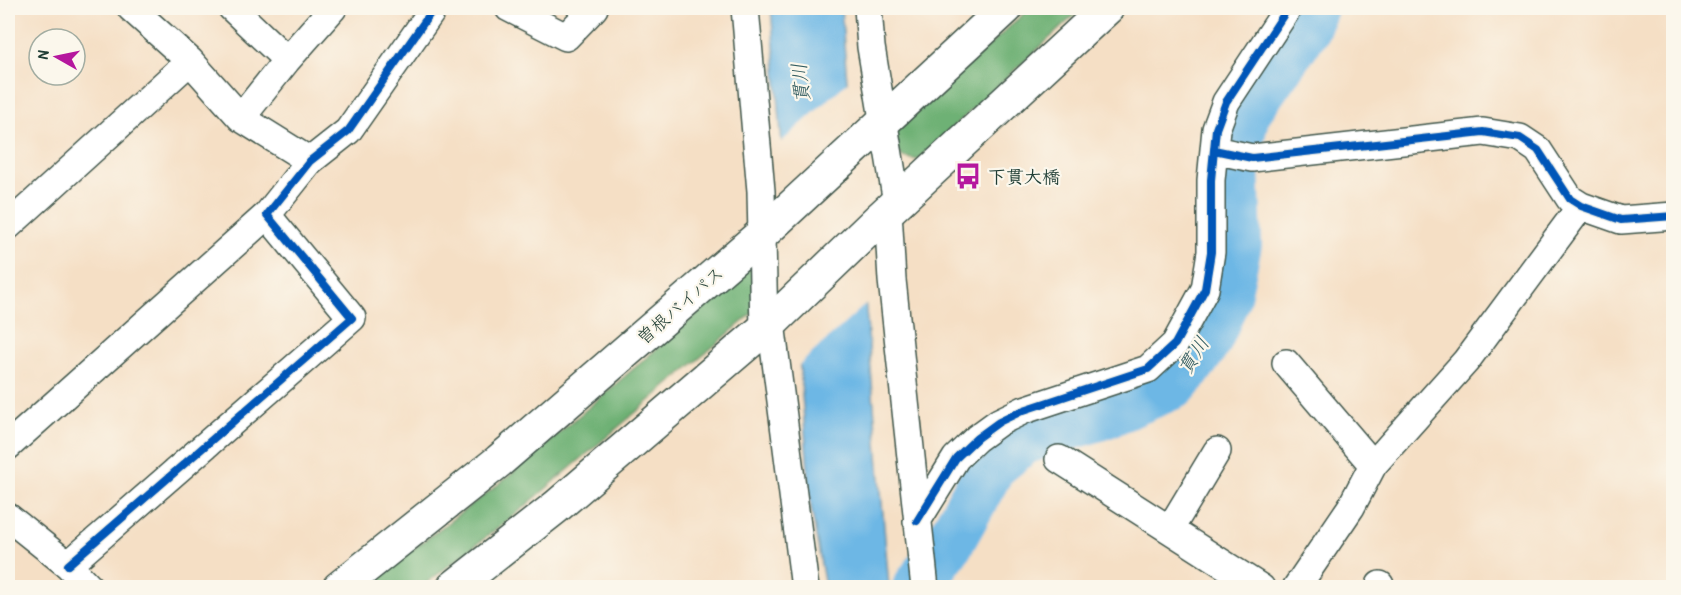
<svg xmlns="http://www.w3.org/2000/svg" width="1681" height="595" font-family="'Patrick Hand','Klee One',sans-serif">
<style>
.forest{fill:#6eb174;stroke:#467754;stroke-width:1.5}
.water{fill:#6db7e5;stroke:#467a8c;stroke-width:1.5}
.pier{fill:#f5dfc5}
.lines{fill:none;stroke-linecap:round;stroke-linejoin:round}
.river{stroke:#6db7e5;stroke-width:50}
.street-casing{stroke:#3f554a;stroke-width:30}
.highway-casing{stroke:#3f554a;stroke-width:36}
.street{stroke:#fff;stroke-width:27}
.highway{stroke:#fff;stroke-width:33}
.cycleway-casing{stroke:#fbf7ec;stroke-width:11}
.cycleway{stroke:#0057b8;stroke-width:8}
.labels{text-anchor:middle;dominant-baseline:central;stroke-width:4.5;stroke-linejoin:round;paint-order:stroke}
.poi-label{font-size:18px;font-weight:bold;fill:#1f3d34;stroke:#fbf7ec;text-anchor:start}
.street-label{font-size:18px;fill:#1f3d34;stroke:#fbf7ec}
.water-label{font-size:20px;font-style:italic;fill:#325c60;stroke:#fbf7ec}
</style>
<rect width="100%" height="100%" fill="#fbf7ec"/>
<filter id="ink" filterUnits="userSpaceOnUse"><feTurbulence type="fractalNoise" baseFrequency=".0167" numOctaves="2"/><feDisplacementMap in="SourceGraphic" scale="12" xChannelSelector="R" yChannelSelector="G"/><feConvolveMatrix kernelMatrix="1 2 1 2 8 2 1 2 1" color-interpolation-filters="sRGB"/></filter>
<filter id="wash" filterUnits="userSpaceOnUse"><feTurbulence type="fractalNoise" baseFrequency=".008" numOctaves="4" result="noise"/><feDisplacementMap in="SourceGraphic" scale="24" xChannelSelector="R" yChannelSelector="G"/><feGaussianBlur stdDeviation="1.35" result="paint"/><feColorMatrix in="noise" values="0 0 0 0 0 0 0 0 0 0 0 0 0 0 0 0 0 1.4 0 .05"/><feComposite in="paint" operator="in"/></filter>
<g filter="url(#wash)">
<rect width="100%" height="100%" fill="#f5dfc5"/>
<path class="forest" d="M1030 8H1082L918 160 903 157 894 147 896 131Z
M754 265V312L516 514 421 587 362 588 508 477Z"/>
<path class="water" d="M771 8H841L889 587H825L811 507Z"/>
<path class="pier" d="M850 80 868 302 797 367 779 144Z"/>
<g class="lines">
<path class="river" d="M917 588 949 543 992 465 1023 440 1102 415 1174 384 1195 358 1208 339 1226 296 1237 244 1234 164 1245 113 1305 28 1313 8"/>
</g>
</g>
<g filter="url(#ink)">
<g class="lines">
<g class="street-casing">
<path id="street" d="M131 8 190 61 241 118 310 161
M232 8 287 60
M509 8 566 37 594 8
M745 8 761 191 764 329
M868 8 871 47 897 203
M241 118 287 60 333 8
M1214 150 1252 158 1483 132 1520 138 1538 150 1570 199 1581 206 1621 220 1674 216
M888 211 892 280 925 588
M8 226 190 61
M771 323 805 588
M1286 363 1373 465 1351 507 1296 588
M8 446 267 215
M1059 459 1261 588
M1373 465 1466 361 1581 206
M8 517 68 565 90 588
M917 521 956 458 977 438 999 422 1024 410 1148 369 1175 344 1205 289 1211 252V180L1216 129 1226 102 1288 8
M1170 529 1217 451
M68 565 352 318 267 215 310 161 348 131 434 8
M1379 588 1380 585"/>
</g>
<g class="highway-casing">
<path id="highway" d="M339 588 499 461 762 234 1006 8
M453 588 556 507 771 323 877 221 1107 8"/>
</g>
<use href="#street" class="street"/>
<use href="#highway" class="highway"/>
<g class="cycleway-casing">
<path id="cycleway" d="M1214 150 1252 158 1483 132 1520 138 1538 150 1570 199 1581 206 1621 220 1674 216
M917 521 956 458 977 438 999 422 1024 410 1148 369 1175 344 1205 289 1211 252V180L1216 129 1226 102 1288 8
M68 565 352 318 267 215 310 161 348 131 434 8"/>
</g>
<use href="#cycleway" class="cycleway"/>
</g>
</g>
<defs>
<g id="bus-bare" transform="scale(2.07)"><path d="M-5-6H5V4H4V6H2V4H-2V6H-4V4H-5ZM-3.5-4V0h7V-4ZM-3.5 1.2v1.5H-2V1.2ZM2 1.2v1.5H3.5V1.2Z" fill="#b5179e" stroke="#fbf7ec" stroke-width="2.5" paint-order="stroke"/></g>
</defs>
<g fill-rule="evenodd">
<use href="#bus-bare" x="968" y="176"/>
</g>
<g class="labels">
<g class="poi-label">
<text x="988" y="176">下貫大橋</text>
</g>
<g class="street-label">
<text transform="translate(680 305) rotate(-41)">曽根バイパス</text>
</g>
<g class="water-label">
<text transform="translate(800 83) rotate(-96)">貫川</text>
<text transform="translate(1193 355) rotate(-58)">貫川</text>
</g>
</g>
<rect width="1681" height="595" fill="none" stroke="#fbf7ec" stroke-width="30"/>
<g transform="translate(57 57) rotate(279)"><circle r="28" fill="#fbf7ec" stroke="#a3ada2" stroke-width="1.5"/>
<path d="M0-4.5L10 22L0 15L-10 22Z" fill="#b5179e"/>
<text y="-9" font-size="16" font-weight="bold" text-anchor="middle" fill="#1f3d34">N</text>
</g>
</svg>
